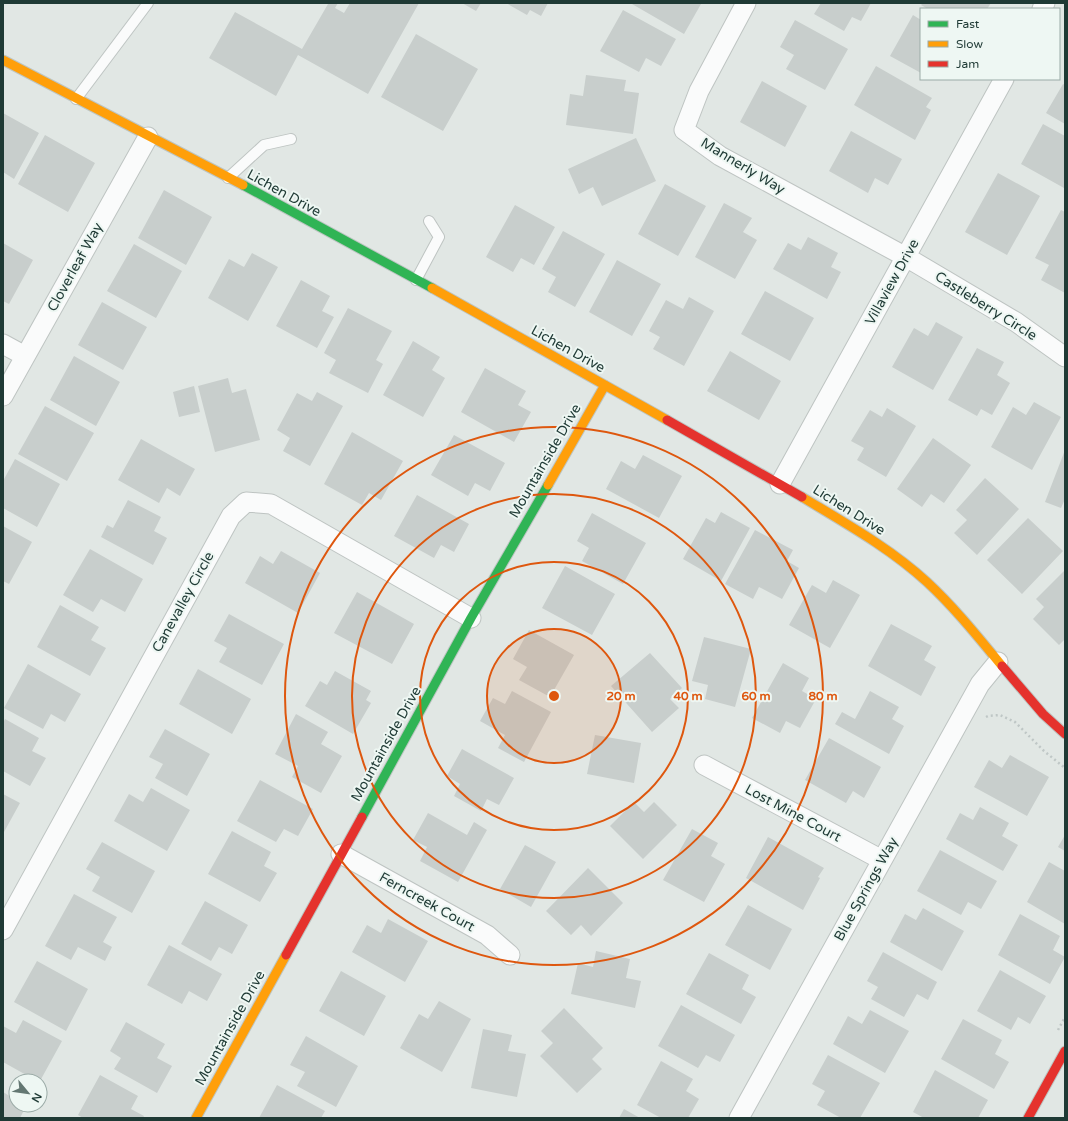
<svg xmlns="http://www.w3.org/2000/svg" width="1068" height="1121" font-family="'Varela Round',sans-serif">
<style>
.building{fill:#c8cecc}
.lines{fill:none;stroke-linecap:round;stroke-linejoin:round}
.lane-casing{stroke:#bec4c2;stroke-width:12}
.street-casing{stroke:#bec4c2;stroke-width:21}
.fast-casing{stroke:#bdc5c2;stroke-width:11}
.slow-casing{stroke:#bdc5c2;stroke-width:11}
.jam-casing{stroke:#bdc5c2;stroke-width:11}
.path{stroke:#bfc7c6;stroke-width:2.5;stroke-dasharray:2 3;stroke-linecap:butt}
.lane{stroke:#fafbfb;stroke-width:10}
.street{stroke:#fafbfb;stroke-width:19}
.fast{stroke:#30b455;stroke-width:9}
.slow{stroke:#ff9f0a;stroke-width:9}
.jam{stroke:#e5322d;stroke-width:9}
.ring{fill:none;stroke:#de570e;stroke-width:2}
.labels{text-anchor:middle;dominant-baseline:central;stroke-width:4;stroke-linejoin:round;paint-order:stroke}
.street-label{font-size:14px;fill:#1f3a35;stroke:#eef7f3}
.centre{fill:#de570e;stroke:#eef7f3;stroke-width:2}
.ring-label{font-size:12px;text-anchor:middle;font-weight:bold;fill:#de570e;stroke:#eef7f3;stroke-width:4;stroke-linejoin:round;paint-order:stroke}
</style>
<rect width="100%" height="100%" fill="#e1e7e4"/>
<path class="building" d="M325 3H338L335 8 344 13 350 3H419L368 94 298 55 276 96 209 58 235 12 302 49 328 4Z
M462 3H481L476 11Z
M506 3H548L541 16 530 10 527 15Z
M633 3H700L701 4 684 34 632 4Z
M821 3H871L861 21 852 17 844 31 814 14Z
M923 3H991L987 9H928L921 5Z
M623 10 676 39 661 66 646 58 639 72 600 51Z
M913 15 921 20V73L890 56Z
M795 20 848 49 825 90 786 69 794 55 780 47Z
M416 34 478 69 443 131 381 97Z
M876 66 932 98 926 107 931 110 915 140 854 105Z
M586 75 626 80 624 91 639 93 633 134 566 125 570 94 583 96Z
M762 81 807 106 785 147 740 122Z
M1063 84 1065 85V124L1046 113Z
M3 113 39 133 14 179 3 172Z
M1043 124 1065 136 1064 188 1021 164Z
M851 131 902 159 888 185 875 178 868 193 829 171Z
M45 135 95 163 68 212 18 184Z
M636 138 656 181 602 206 593 187 579 194 568 169Z
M998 173 1040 196 1007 255 965 232Z
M665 184 706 206 678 256 638 234Z
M164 190 212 217 186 265 138 238Z
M724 203 752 218 743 232 757 240 735 279 695 257Z
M515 205 555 227 534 265 521 258 513 272 486 257Z
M1061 210 1065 212V293L1041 280 1049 265 1035 258Z
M563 231 605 254 575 307 548 292 556 277 542 269Z
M808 237 838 253 831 267 841 272 827 299 773 269 788 243 801 250Z
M3 243 33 260 9 304 3 301Z
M134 244 182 271 156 318 107 291Z
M252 253 278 267 248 321 208 298 229 259 244 267Z
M617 260 661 284 632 336 589 312Z
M301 280 330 296 322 311 334 317 317 348 276 326Z
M765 291 814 318 790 361 741 334Z
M689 297 714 311 684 366 653 349 660 337 649 331 666 300 683 309Z
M102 302 147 327 123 370 78 345Z
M348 308 392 331 376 360 383 364 368 393 329 373 336 360 324 353Z
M936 322 963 337 933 390 892 367 914 328 928 336Z
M413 341 440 357 432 370 445 378 423 417 383 395Z
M977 348 1004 362 997 375 1010 383 992 415 981 409 977 416 948 400Z
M730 351 781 381 759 420 707 391Z
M74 356 120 382 96 426 50 400Z
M485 368 526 391 518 405 531 412 514 442 461 412Z
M228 378 232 393 246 389 260 440 215 452 198 386Z
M194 386 200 412 179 417 173 392Z
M317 392 343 406 310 466 283 451 290 438 277 430 297 393 312 401Z
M1034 402 1061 417 1032 470 991 447 1013 407 1026 415Z
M45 406 94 433 67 481 18 454Z
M887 408 916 426 886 477 857 460 864 448 851 441 870 410 882 417Z
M352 432 403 461 381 500 369 493 362 505 324 484Z
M454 435 505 463 490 491 475 483 468 496 431 475Z
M933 438 971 465 944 503 931 494 922 507 897 489Z
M141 439 195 469 180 496 167 488 159 503 118 480Z
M1065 450V499L1061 508 1045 502Z
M643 455 682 476 659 518 606 489 621 461 635 469Z
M15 459 60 484 37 527 3 508V481Z
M985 478 1019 509 977 555 954 533 967 520 956 510Z
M417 495 469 524 454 552 441 545 434 558 394 536Z
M128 500 161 517 154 531 167 538 153 565 101 537 107 525 113 528Z
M721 512 750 528 721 581 683 559 706 518 715 523Z
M592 513 646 543 623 584 582 561 589 548 577 541Z
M1028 518 1063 551 1022 594 987 560Z
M3 526 32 542 9 584 3 581Z
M755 530 793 550 787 561 799 568 782 599 759 587 753 599 725 584Z
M90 549 143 579 125 612 101 599 93 612 63 595Z
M281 551 320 573 298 613 245 583 260 556 273 564Z
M565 566 615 594 592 635 542 608Z
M1065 570V639L1059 645 1033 619 1044 607 1036 599Z
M833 580 860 595 830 648 789 625 812 585 826 593Z
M357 592 414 624 392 664 334 633Z
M60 605 99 627 91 640 106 648 90 676 37 647Z
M229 614 284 644 262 685 219 662 227 648 214 641Z
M891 624 932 646 924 660 936 667 921 696 868 666Z
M529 630 574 655 550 697 519 680 527 667 513 659Z
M704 637 751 649 735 707 705 699 708 685 692 681Z
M650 653 682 688 670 699 679 708 652 732 611 686Z
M783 663 809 678 802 691 816 699 800 728 786 721 780 733 752 718Z
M28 664 81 694 65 722 51 714 43 729 4 708Z
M198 669 251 699 232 734 179 704Z
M335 671 371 691 366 700 371 703 353 734 305 706 320 681 327 685Z
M512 691 551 712 524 762 498 748 505 735 480 721 493 698 505 704Z
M870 691 899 707 892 719 904 726 889 754 835 724 842 712 855 719Z
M296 714 328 732 321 744 342 756 321 793 292 777 298 766 275 754Z
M5 719 39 738 32 751 46 758 30 786 3 771V723Z
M165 729 210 754 187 796 155 778 163 764 149 757Z
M595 735 641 743 634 783 587 774Z
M829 738 881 767 864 798 853 791 846 803 805 780Z
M462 749 514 778 499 805 487 799 481 811 454 796 460 784 447 776Z
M1010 755 1049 777 1027 816 974 787 989 760 1002 768Z
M260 780 313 809 298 836 284 829 276 842 237 821Z
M151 788 190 810 167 851 114 821 129 794 143 802Z
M3 794 20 803 4 832 3 831Z
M634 802 644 812 654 802 677 825 643 859 610 826Z
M980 807 1009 823 1002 836 1018 845 1003 871 946 839 960 813 973 820Z
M428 813 467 835 474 822 487 830 458 882 420 861 427 847 413 840Z
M692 829 718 843 711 856 725 864 704 902 663 880Z
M232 831 271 852 264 866 277 873 260 902 208 874Z
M1065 835V851L1058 847Z
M768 837 824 868 818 877 820 878 803 910 746 878Z
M102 842 155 871 132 913 92 891 100 877 86 869Z
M525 845 556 862 531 907 500 889Z
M940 850 997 881 981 909 968 902 961 915 917 891Z
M1049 862 1065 871V924L1027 902Z
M588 868 623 903 591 936 581 925 571 935 546 911Z
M74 894 117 917 103 942 112 947 105 961 78 947 71 960 45 946Z
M205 901 248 925 232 954 219 947 211 961 181 944Z
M748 905 792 929 770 970 725 945Z
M923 908 964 931 942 971 890 942 905 914 916 920Z
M1020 914 1060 936 1053 950 1065 957 1050 984 998 955Z
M388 919 428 941 405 982 352 952 367 925 381 933Z
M169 945 222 974 207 1001 189 991 182 1004 147 985Z
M596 951 630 959 626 978 641 981 635 1008 571 994 578 963 593 967Z
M883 952 937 982 928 1000 917 994 904 1017 871 999 878 987 867 981Z
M709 953 749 975 742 989 756 997 741 1024 686 994Z
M37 961 88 989 66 1031 14 1002Z
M1000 970 1046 996 1030 1024 1018 1017 1011 1030 977 1011Z
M341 971 386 996 364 1036 319 1011Z
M439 1001 471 1019 442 1072 400 1048 419 1014 428 1019Z
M681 1005 735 1035 720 1062 706 1055 698 1068 658 1046Z
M564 1008 603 1048 592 1059 602 1069 577 1093 540 1056 553 1043 541 1031Z
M870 1010 909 1031 885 1073 833 1044 848 1016 862 1024Z
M963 1019 1002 1040 995 1054 1009 1062 994 1089 941 1059Z
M23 1020 62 1041 40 1081H37L3 1062V1026L16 1033Z
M126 1022 165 1044 157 1058 172 1066 157 1093 114 1069 121 1058 110 1051Z
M483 1029 512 1035 508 1051 526 1054 517 1097 471 1088Z
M306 1036 358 1066 336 1107 297 1086 305 1072 290 1065Z
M828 1055 880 1083 860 1118H841L817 1105 825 1091 812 1084Z
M661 1061 693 1079 686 1091 699 1099 688 1118H661L637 1105Z
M935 1070 988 1100 978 1118H924L913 1112Z
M100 1075 138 1096 131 1109 144 1116 143 1118H83L78 1115Z
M277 1085 325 1111 321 1118H259Z
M3 1092 16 1100V1105L26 1106 20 1118H3Z
M624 1109 640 1118H619Z"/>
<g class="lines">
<g class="lane-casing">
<path id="lane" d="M76 99 148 3
M228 178 264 145 291 139
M416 280 439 237 429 221"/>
</g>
<g class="street-casing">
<path id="street" d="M746 3 699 91 684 130 720 156 906 257 1016 322 1065 357
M1042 9 1045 3
M3 344 25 356
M3 396 148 137
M780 484 1004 79
M704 765 882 860
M341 854 487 935 510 955
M3 930 231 516 246 502 271 504 471 618
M739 1118 980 684 998 662"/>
</g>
<g class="fast-casing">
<path id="fast" d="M243 185 432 288
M362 817 471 618 548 485"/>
</g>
<g class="slow-casing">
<path id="slow" d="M3 60 243 185
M432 288 667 420
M548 485 605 385
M802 497C845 523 890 548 927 582 955 608 978 637 1002 666
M196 1118 286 955"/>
</g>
<g class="jam-casing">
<path id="jam" d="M667 420 802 497
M1002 666 1043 714 1065 734
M286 955 362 817
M1028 1118 1065 1051"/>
</g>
<path class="path" d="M986 717 988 716 1000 715 1015 722 1044 751 1065 768
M1058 1030 1065 1017"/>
<use href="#lane" class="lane"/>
<use href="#street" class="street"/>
<use href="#fast" class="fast"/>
<use href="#slow" class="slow"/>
<use href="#jam" class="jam"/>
</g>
<circle cx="554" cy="696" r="67" fill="#de570e" fill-opacity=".12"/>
<g class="ring">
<circle cx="554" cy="696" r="67"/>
<circle cx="554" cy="696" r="134"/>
<circle cx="554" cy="696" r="202"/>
<circle cx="554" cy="696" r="269"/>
</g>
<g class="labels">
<g class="street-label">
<text transform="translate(743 166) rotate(31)">Mannerly Way</text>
<text transform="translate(284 193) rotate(29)">Lichen Drive</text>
<text transform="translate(75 267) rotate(-61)">Cloverleaf Way</text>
<text transform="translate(892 282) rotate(-61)">Villaview Drive</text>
<text transform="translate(986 306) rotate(32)">Castleberry Circle</text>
<text transform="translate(568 349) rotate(29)">Lichen Drive</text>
<text transform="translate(545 461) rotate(-60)">Mountainside Drive</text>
<text transform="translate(849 510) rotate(32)">Lichen Drive</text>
<text transform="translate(183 602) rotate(-61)">Canevalley Circle</text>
<text transform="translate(386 744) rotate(-61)">Mountainside Drive</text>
<text transform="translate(793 813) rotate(28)">Lost Mine Court</text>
<text transform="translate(866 889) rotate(-61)">Blue Springs Way</text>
<text transform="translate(427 902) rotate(29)">Ferncreek Court</text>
<text transform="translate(230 1028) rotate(-61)">Mountainside Drive</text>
</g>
</g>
<circle cx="554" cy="696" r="6" class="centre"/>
<g class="ring-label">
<text x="621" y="700">20 m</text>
<text x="688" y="700">40 m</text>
<text x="756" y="700">60 m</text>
<text x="823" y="700">80 m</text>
</g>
<rect width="1068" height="1121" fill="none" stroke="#1f3a35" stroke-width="8"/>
<rect x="920" y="8" width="140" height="72" fill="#eef7f3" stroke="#9baba7"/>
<rect x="928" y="21" width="20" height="6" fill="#30b455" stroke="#9baba7"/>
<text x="956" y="28" font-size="12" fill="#1f3a35">Fast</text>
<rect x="928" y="41" width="20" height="6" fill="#ff9f0a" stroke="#9baba7"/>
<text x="956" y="48" font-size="12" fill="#1f3a35">Slow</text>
<rect x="928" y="61" width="20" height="6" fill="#e5322d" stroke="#9baba7"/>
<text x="956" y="68" font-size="12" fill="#1f3a35">Jam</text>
<g transform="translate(28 1093) rotate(119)"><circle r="19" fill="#eef7f3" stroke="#9baba7"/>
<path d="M0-3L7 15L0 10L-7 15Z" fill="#637772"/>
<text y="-6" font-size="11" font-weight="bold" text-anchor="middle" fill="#1f3a35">N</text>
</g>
</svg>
